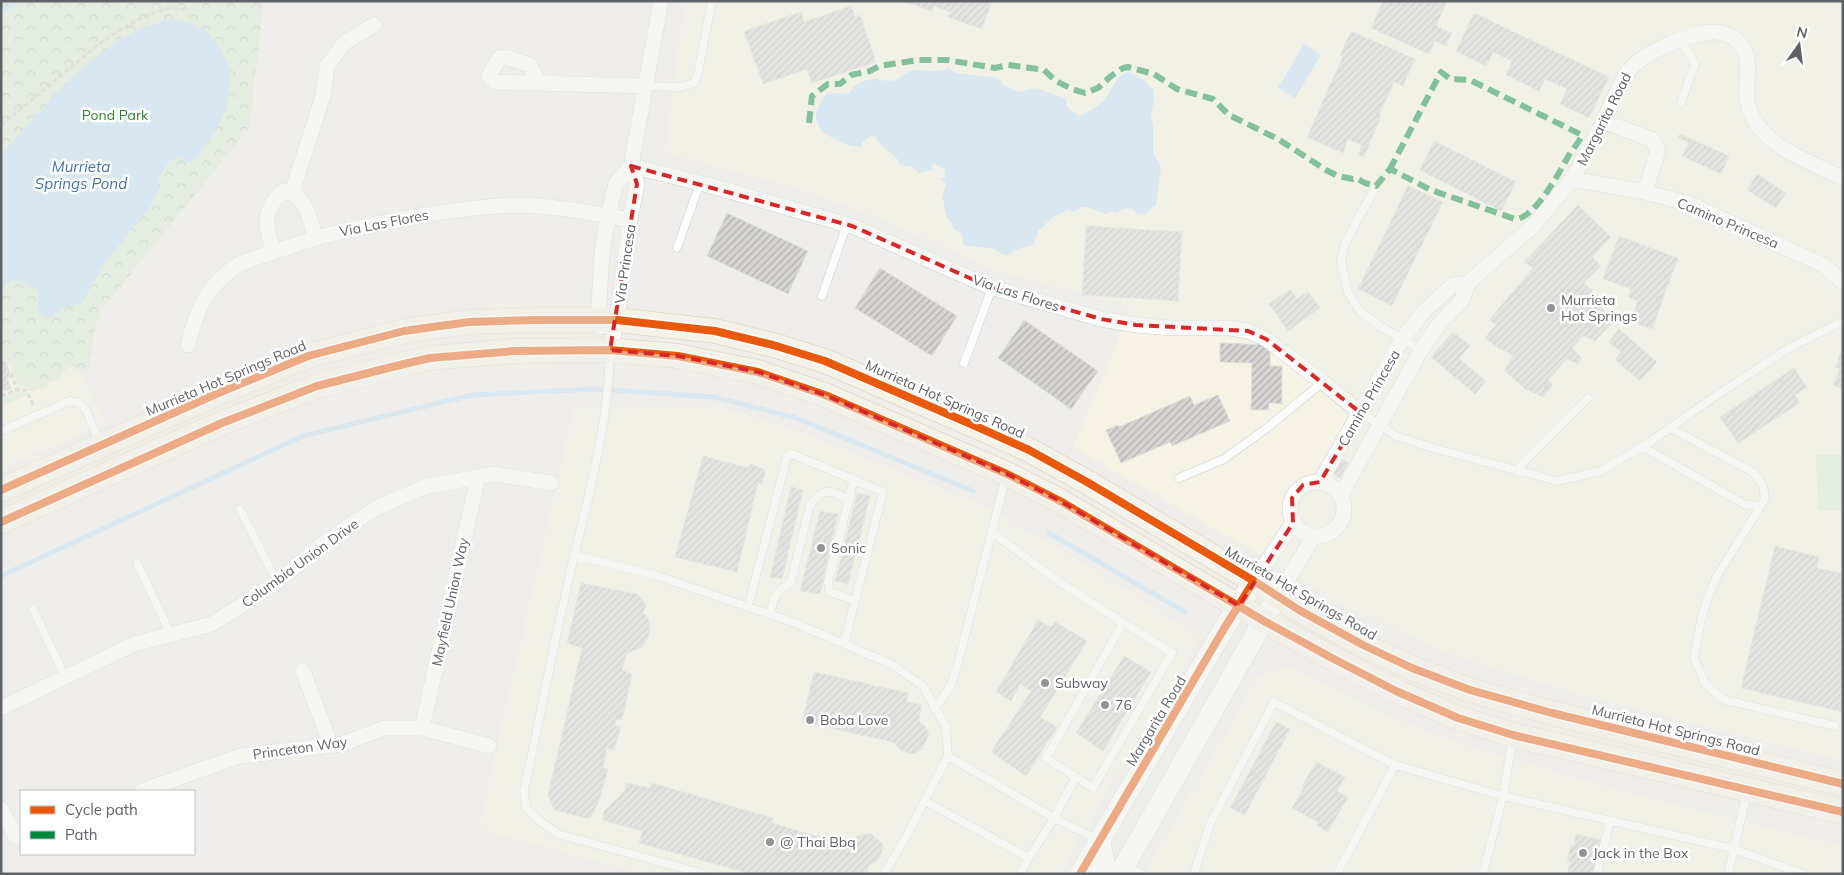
<svg xmlns="http://www.w3.org/2000/svg" width="1844" height="875" font-family="Mulish,sans-serif">
<style>
.commercial{fill:#f7f3e4}
.green{fill:#d8ebd6}
.forest{fill:url(#forest-crowns)}
.water{fill:#bfe0f9}
.lines{fill:none;stroke-linecap:round;stroke-linejoin:round}
.stream{stroke:#bfe0f9;stroke-width:5}
.building{fill:url(#building-hatch);stroke:#deddd9}
.lane-casing{stroke:#cbcccc;stroke-width:9}
.street-casing{stroke:#cbcccc;stroke-width:16}
.secondary-casing{stroke:#cacacb;stroke-width:22}
.primary-casing{stroke:#d7ceb8;stroke-width:25}
.path{stroke:#cacfcc;stroke-width:3;stroke-dasharray:5 2.5;stroke-linecap:butt}
.lane{stroke:#fdfcfc;stroke-width:8}
.street{stroke:#fdfcfc;stroke-width:15}
.secondary{stroke:#fdfcfc;stroke-width:21}
.primary{stroke:#f4f2e9;stroke-width:24}
.quiet{stroke:#00873e;stroke-width:6;stroke-dasharray:12 6;stroke-linecap:butt}
.cycleway-casing{stroke:#fff;stroke-width:11}
.cycleway{stroke:#e8590c;stroke-width:8}
.marked{fill:none;stroke:#d62828;stroke-width:4;stroke-dasharray:10 6;stroke-linejoin:round}
.poi-dot{fill:#919496;stroke:#fff;stroke-width:2}
.labels{text-anchor:middle;dominant-baseline:central;stroke-width:5;stroke-linejoin:round;paint-order:stroke}
.park-label{font-size:14px;fill:#348238;stroke:#fff}
.street-label{font-size:14px;fill:#5f6368;stroke:#fff}
.poi-label{font-size:14px;fill:#5f6368;stroke:#fff;text-anchor:start}
.water-label{font-size:15px;font-style:italic;fill:#4174aa;stroke:#fff}
</style>
<defs>
<pattern id="forest-crowns" width="20" height="18" patternUnits="userSpaceOnUse" patternTransform="scale(1.25)"><rect width="20" height="18" fill="#d8ebd6"/><path d="M2 6a3 3 0 1 1 6 0M12 15a3 3 0 1 1 6 0" fill="none" stroke="#b2c2b1"/></pattern>
<pattern id="building-hatch" width="6" height="6" patternUnits="userSpaceOnUse" patternTransform="scale(1.25)"><rect width="6" height="6" fill="#d6d5d3"/><path d="M-1 1l2-2M0 6l6-6M5 7l2-2" fill="none" stroke="#b1b0af"/></pattern>
</defs>
<rect width="100%" height="100%" fill="#efeeea"/>
<path class="commercial" d="M686 1H1843V761L1576 694 1442 651 1339 603 1243 545 1073 447 1116 347 1130 307 990 269 883 219 787 185 665 153 674 77Z
M1 343 60 377 68 366 81 374 105 423 1 469Z
M717 407 788 427 975 502 1042 539 1111 580 1201 638 1117 773 1060 874H643L480 829 489 781 574 409Z
M1292 667 1405 723 1465 745 1628 793 1843 846V874H1144L1259 676Z"/>
<path class="green" d="M1 343C21 356 19 384 50 385L32 392 26 387 19 388 10 364 3 362Z
M22 391 27 395 1 406V398Z
M1816 455H1843V510L1818 511Z"/>
<path class="forest" d="M1 1H264L249 128 104 307 96 325 88 370 68 366C61 376 56 382 44 384 22 387 16 353 1 343Z"/>
<path class="water" d="M175 19 192 24 208 33 219 47 231 69 227 109 215 131 199 155 189 163 178 157 169 162 164 169 159 178V190L147 212 130 231 104 264 81 304C74 305 66 306 60 310 55 314 52 318 46 319L39 314 37 302 39 292C24 281 5 271 1 297V154C50 104 101 30 175 19Z
M1304 44 1321 55 1295 98 1278 88Z
M948 67 955 73 993 77 1001 81 1003 85 1018 92 1036 88 1062 97 1066 99 1067 106 1078 116C1086 113 1096 108 1103 101 1113 92 1114 75 1129 72L1144 80 1153 89 1154 100 1151 116 1153 126V152L1161 167 1156 206 1153 207 1146 214 1137 213 1131 208 1122 209 1117 213 1111 212 1105 214 1088 207H1083L1073 212 1068 210 1053 217 1038 231 1037 237 1034 238 1035 244C1025 247 1016 248 1008 255H1003L995 249 963 245 962 235 953 228C953 222 950 222 947 217 943 211 946 204 942 198L946 184 940 178H945V170L935 164 932 166V170L918 173 912 166H906L899 163C896 152 881 151 876 137L870 136 862 143V146C849 148 840 142 829 136 810 124 814 109 827 94L838 93 849 94C853 83 867 79 878 79 883 80 889 82 894 80 901 78 907 70 914 70 924 70 942 74 948 67Z"/>
<g class="lines">
<path class="stream" d="M1 12 17 1
M1049 533 1185 612
M1 576 303 436 472 395 594 389 714 397 796 418 973 491"/>
</g>
<path class="building" d="M903 1H992L982 29 948 17 950 12 934 6 932 11Z
M1383 1H1447L1436 26 1452 33 1446 46 1435 41 1429 54 1371 28Z
M851 6 855 17 860 15 876 62 812 83 807 69 763 84 744 31 801 12 804 22Z
M1474 13 1609 77 1589 118 1560 104 1567 89 1545 79 1539 91 1506 75 1512 61 1493 52 1486 66 1456 51Z
M1351 31 1415 59 1403 86 1394 82 1379 115 1381 116 1364 157 1358 155 1362 145 1348 139 1343 153 1307 137 1343 56 1340 55Z
M1680 134 1729 156 1721 174 1682 156 1689 143 1678 138Z
M1434 141 1516 182 1501 211 1420 170Z
M1757 174 1786 193 1776 208 1747 190Z
M1408 186 1443 202 1392 306 1358 289Z
M1578 205 1611 237 1592 257 1601 266 1584 283 1599 297 1596 303 1615 320 1595 341 1583 336 1572 348 1582 358 1577 364 1567 359 1548 380 1553 385 1543 397 1525 389 1505 371 1513 355 1495 346 1485 338 1496 325 1489 320 1533 268 1524 262Z
M727 213 808 251 788 294 707 256Z
M1086 226 1182 232 1178 301 1082 295Z
M1619 236 1678 258 1652 329 1630 321 1638 301 1628 297 1631 289 1603 279Z
M880 268 957 316 932 356 855 308Z
M1290 289 1297 299 1308 291 1320 308 1288 331 1269 304Z
M1024 320 1098 371 1071 409 998 358Z
M1619 329 1657 362 1640 381 1615 360 1621 352 1609 342Z
M1453 332 1470 346 1459 358 1486 381 1475 394 1431 357Z
M1220 343 1270 345V366H1282V404L1269 403 1268 410H1251L1252 363 1220 362Z
M1843 348V389L1833 385 1840 369 1835 367Z
M1 358 3 362 6 361 11 377 8 379 11 389 1 392Z
M1794 368 1807 387 1795 395 1800 403 1738 443 1720 417Z
M1218 395 1230 421 1172 446 1170 442 1121 463 1106 430 1118 425 1119 427 1190 396 1194 405Z
M703 456 748 468 750 464 766 470 762 484 758 483 737 572 675 557Z
M1340 458 1349 463 1340 478 1331 473Z
M791 487 803 490 782 579 770 577Z
M857 493 870 496 848 584 835 581Z
M820 511 838 514 820 594 800 591Z
M1775 546 1819 557 1817 568 1843 574V712L1741 688Z
M581 583 637 594 646 604 643 613 648 618 650 628 648 638 642 647 626 654 622 670 632 674 622 720 616 719 615 726 621 727 614 751 607 748 603 768 608 769 599 801 590 819 554 810 548 795 582 648 567 643Z
M1038 620 1050 627 1055 622 1087 641 1040 717 1057 727 1026 776 991 752 1031 691 1020 684 1011 701 996 692Z
M1124 656 1151 672 1103 751 1076 733Z
M814 672 908 693 907 702 921 705 919 721 926 727 929 734 922 750 912 754 901 750 893 742 802 722Z
M1276 722 1290 729 1245 815 1230 808Z
M1316 762 1345 777 1337 791 1348 797 1328 832 1317 825 1318 822 1292 808 1304 787 1302 786Z
M627 783 649 788 652 783 773 818 772 823 850 846 853 838 861 835 871 834 879 840 883 846 881 855 876 862 869 865 866 874H751L639 843 642 831 602 820 604 811 625 791Z
M1576 834 1601 840 1593 874H1567L1570 861H1567L1571 844 1574 845Z"/>
<g class="lines">
<g class="lane-casing">
<path id="lane" d="M1681 40 1695 64 1681 103
M645 86 680 87 694 83 698 73 712 1
M1376 186 1345 243 1341 261 1348 292 1360 311 1378 325 1421 350
M677 248 700 183
M822 296 847 224
M610 353C608 432 585 507 568 583 552 652 539 722 524 791L526 808 540 821 558 834 705 874
M964 363 992 288
M1361 413 1396 436 1433 448 1557 481 1601 471 1650 442 1714 397 1789 348 1843 321
M1670 428 1753 472 1763 485 1765 499 1717 576 1708 597 1701 620 1694 658 1706 685 1725 700 1835 726
M1 431 70 401 79 403 86 410 100 444
M1643 447 1744 504 1760 507
M1517 472 1523 463 1588 398
M1179 478 1224 459 1267 428 1323 382
M854 479 828 582 830 592 855 601
M240 509 277 582
M993 533 1059 582 1172 653 1093 788 1076 777
M574 555 658 576 795 623 893 665 923 686 946 727 948 756 907 835 884 874
M137 563 171 635
M748 607 787 457 792 454 883 492 844 644
M33 609 65 677
M770 614 774 599 778 592 791 582 810 505C824 487 832 489 849 501
M935 709 951 685 958 663 1006 476
M948 756 1054 818 1097 839
M925 801 1029 858 1020 874
M1029 858 1054 818 1076 777 1046 758 1123 623
M1126 866 1142 874
M1194 874 1210 824 1274 702 1395 765
M1337 874 1395 765 1503 796 1513 737
M1483 874 1503 796 1734 849 1803 874
M1597 874 1610 821
M1728 874 1747 793"/>
</g>
<g class="street-casing">
<path id="street" d="M539 83 530 65 506 57 499 58 489 76 496 82 645 86
M1603 121 1653 140 1658 151 1645 192
M631 166 704 184 852 226 990 287 1101 319 1136 325 1172 328H1230L1248 331 1266 339 1324 383 1361 413
M1572 179C1585 156 1598 133 1609 109 1616 96 1620 80 1630 69 1645 52 1682 37 1704 33 1719 30 1735 34 1743 48 1752 62 1745 84 1747 100 1754 144 1808 161 1843 178
M292 192 323 96 327 66 345 42 374 25
M274 252C265 227 261 209 284 191 306 194 310 219 315 237
M601 327 598 321 602 252 608 216 616 183 631 166
M188 345C196 311 206 287 236 266 249 258 272 253 286 248 330 232 374 224 419 216 459 210 500 203 540 206 570 209 600 214 630 220
M610 350 617 320 630 220 637 184 631 166 661 1
M1290 509a27 27 0 1 1 54 0a27 27 0 1 1-54 0Z
M1320 482 1402 339 1425 310 1453 285 1468 283
M1341 495 1421 350 1440 323 1462 300 1468 283 1534 225 1572 179 1645 192 1690 204 1823 265 1843 282
M1254 581 1293 523
M1277 597 1314 536
M303 671 331 746
M1 708 134 644 212 624 277 582 326 541 376 508 427 486 494 474 551 483
M422 728 478 477
M141 791 240 756 342 744 384 728H422L489 746
M1 809 16 837"/>
</g>
<g class="secondary-casing">
<path id="secondary" d="M1080 874 1225 627 1254 581
M1099 874 1104 864 1100 840
M1120 874 1277 597"/>
</g>
<g class="primary-casing">
<path id="primary" d="M1 490 216 394 308 356 404 331 469 322 536 320H617L715 331 773 345 825 361 973 425 1029 450 1087 482 1254 581 1299 610 1363 645 1412 668 1470 690 1552 713 1843 784
M1 522 222 423 317 386 400 365 430 358 515 351 610 350 678 356 758 372 825 395 1007 474 1060 501 1264 621 1330 657 1396 691 1458 718 1513 735 1843 812"/>
</g>
<path class="path" d="M1 125 104 40 132 23 150 14 169 8 189 9
M11 373 17 390
M1 396 17 390H26L34 406"/>
<use href="#lane" class="lane"/>
<use href="#street" class="street"/>
<use href="#secondary" class="secondary"/>
<use href="#primary" class="primary"/>
<path class="quiet" d="M809 123 812 96 828 84H840L851 75 870 71 879 66 919 60H947L995 68 1008 65 1038 69 1044 70 1056 81 1072 89 1085 93 1098 88 1111 76 1123 68 1128 67 1154 74 1177 89 1213 99 1229 115 1278 139 1326 170 1338 176 1353 179 1356 178 1365 183 1376 186 1390 169 1431 190 1515 219C1535 219 1560 171 1569 155 1573 149 1579 142 1582 135L1470 80 1450 79 1441 72 1390 169"/>
<g class="cycleway-casing">
<path id="cycleway" d="M1 490 216 394 308 356 404 331 469 322 536 320H617L715 331 773 345 825 361 973 425 1029 450 1087 482 1254 581 1299 610 1363 645 1412 668 1470 690 1552 713 1843 784
M1 522 222 423 317 386 400 365 430 358 515 351 610 350 678 356 758 372 825 395 1007 474 1060 501 1264 621 1330 657 1396 691 1458 718 1513 735 1843 812
M1080 874 1225 627 1254 581"/>
</g>
<use href="#cycleway" class="cycleway"/>
</g>
<path d="M0 0H1844V875H0ZM631 166 852 226 990 287 1101 319 1136 325 1248 331 1266 339 1361 413 1320 482 1303 485 1292 498 1293 523 1239 606 1060 501 1007 474 825 395 758 372 678 356 610 350 637 184Z" fill="#efeeea" fill-opacity=".55" fill-rule="evenodd"/>
<path class="marked" d="M631 166 852 226 990 287 1101 319 1136 325 1248 331 1266 339 1361 413 1320 482 1303 485 1292 498 1293 523 1239 606 1060 501 1007 474 825 395 758 372 678 356 610 350 637 184Z"/>
<g class="poi-dot">
<circle cx="1551" cy="308" r="5"/>
<circle cx="821" cy="548" r="5"/>
<circle cx="1045" cy="683" r="5"/>
<circle cx="1105" cy="705" r="5"/>
<circle cx="810" cy="720" r="5"/>
<circle cx="770" cy="842" r="5"/>
<circle cx="1583" cy="853" r="5"/>
</g>
<g class="labels">
<g class="park-label">
<text x="115" y="115">Pond Park</text>
</g>
<g class="street-label">
<text transform="translate(1604 119) rotate(-63)">Margarita Road</text>
<text transform="translate(384 223) rotate(-11)">Via Las Flores</text>
<text transform="translate(1728 223) rotate(23)">Camino Princesa</text>
<text transform="translate(625 264) rotate(-82)">Via Princesa</text>
<text transform="translate(1016 293) rotate(18)">Via Las Flores</text>
<text transform="translate(226 378) rotate(-23)">Murrieta Hot Springs Road</text>
<text transform="translate(1369 398) rotate(-60)">Camino Princesa</text>
<text transform="translate(945 399) rotate(24)">Murrieta Hot Springs Road</text>
<text transform="translate(300 563) rotate(-36)">Columbia Union Drive</text>
<text transform="translate(1301 593) rotate(30)">Murrieta Hot Springs Road</text>
<text transform="translate(450 602) rotate(-78)">Mayfield Union Way</text>
<text transform="translate(1156 721) rotate(-59)">Margarita Road</text>
<text transform="translate(1676 730) rotate(14)">Murrieta Hot Springs Road</text>
<text transform="translate(300 748) rotate(-8)">Princeton Way</text>
</g>
<g class="poi-label">
<text x="1561" y="300">Murrieta<tspan x="1561" dy="16">Hot Springs</tspan></text>
<text x="831" y="548">Sonic</text>
<text x="1055" y="683">Subway</text>
<text x="1115" y="705">76</text>
<text x="820" y="720">Boba Love</text>
<text x="780" y="842">@ Thai Bbq</text>
<text x="1593" y="853">Jack in the Box</text>
</g>
<g class="water-label">
<text x="81" y="166">Murrieta<tspan x="81" dy="17">Springs Pond</tspan></text>
</g>
</g>
<rect width="1844" height="875" fill="none" stroke="#5f6368" stroke-width="5"/>
<rect x="20" y="790" width="175" height="65" fill="#ffffff" stroke="#bfc1c3"/>
<rect x="30" y="806" width="25" height="8" fill="#e8590c" stroke="#bfc1c3"/>
<text x="65" y="815" font-size="15" fill="#5f6368">Cycle path</text>
<rect x="30" y="831" width="25" height="8" fill="#00873e" stroke="#bfc1c3"/>
<text x="65" y="840" font-size="15" fill="#5f6368">Path</text>
<g transform="translate(1799 45) rotate(14)" stroke="#ffffff" stroke-width="4" paint-order="stroke">
<path d="M0-4L9 19L0 12L-9 19Z" fill="#5f6368"/>
<text y="-8" font-size="14" font-weight="bold" text-anchor="middle" fill="#5f6368">N</text>
</g>
</svg>
